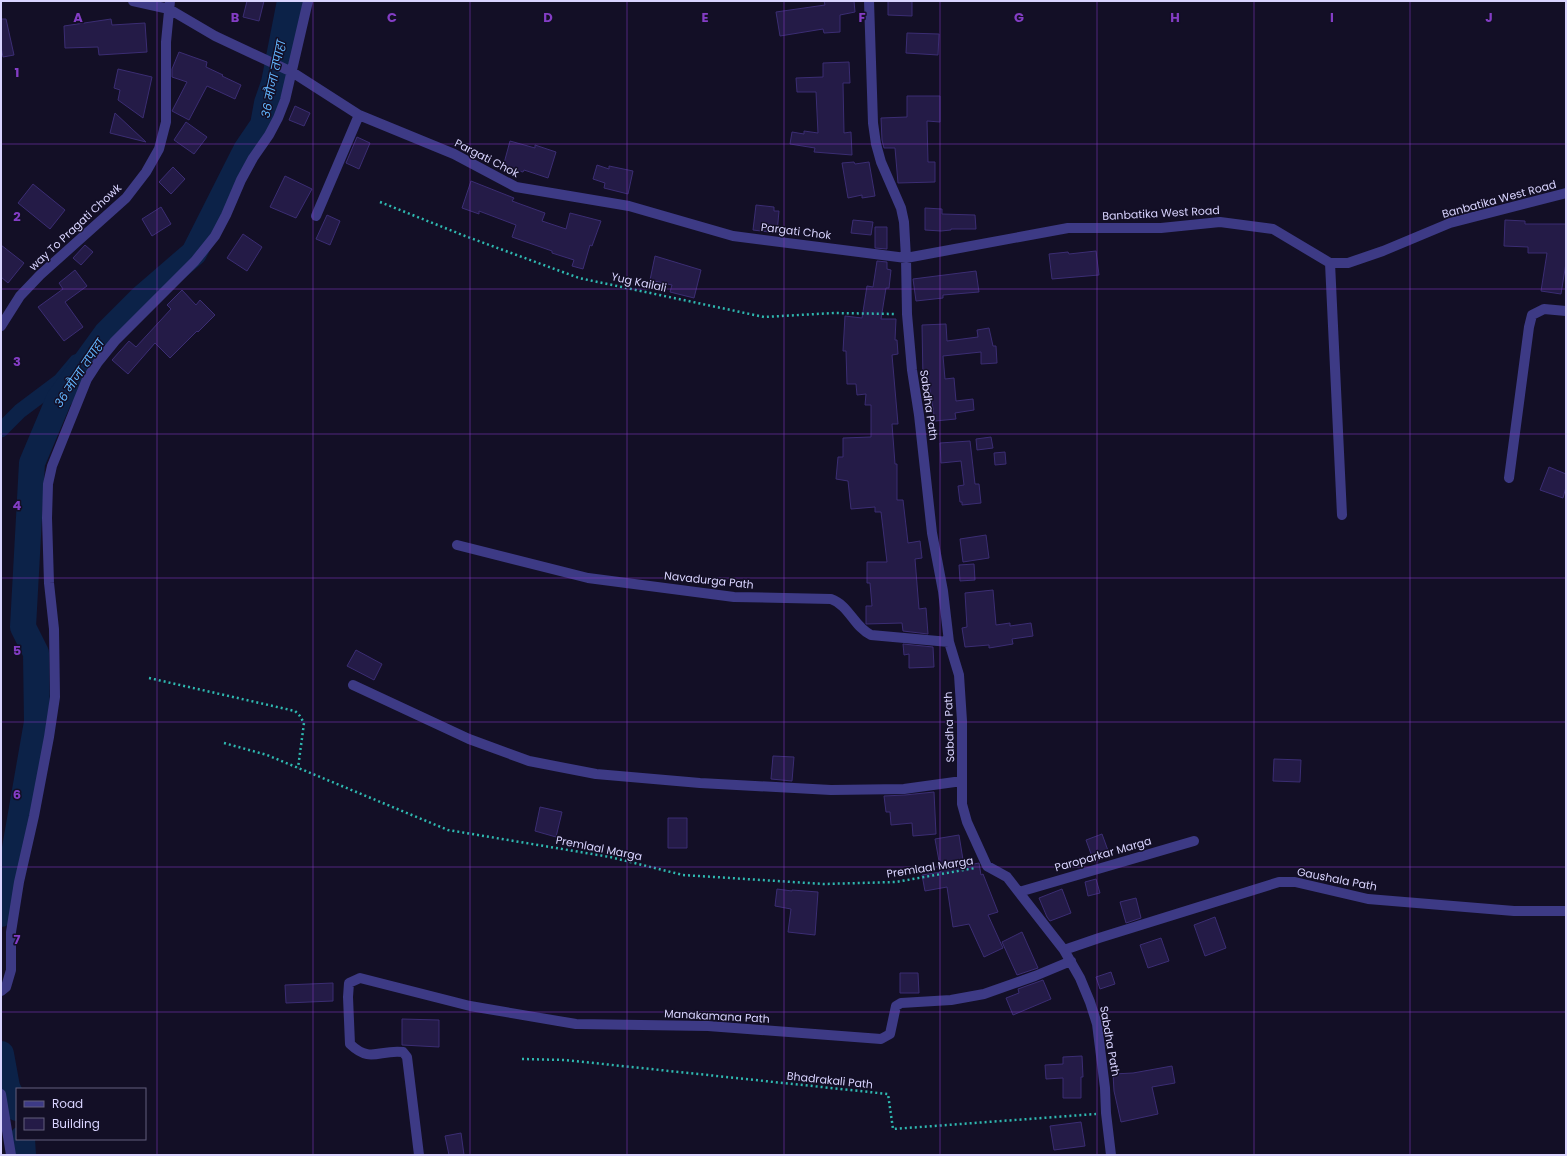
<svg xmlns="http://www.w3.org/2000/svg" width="1567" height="1156" font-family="Poppins,'Noto Sans Devanagari',sans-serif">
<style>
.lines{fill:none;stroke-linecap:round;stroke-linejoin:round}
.canal{stroke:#0c2248;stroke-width:15}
.river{stroke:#0c2248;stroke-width:26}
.building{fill:#241b47;stroke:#3b2d73}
.path{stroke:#2fb8b0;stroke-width:2.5;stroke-dasharray:2 3;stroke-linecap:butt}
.minor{stroke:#3d3a85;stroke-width:10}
.grid{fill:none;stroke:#843dc5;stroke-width:1;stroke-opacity:0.55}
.labels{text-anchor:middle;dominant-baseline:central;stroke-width:3;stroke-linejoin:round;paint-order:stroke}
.street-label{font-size:11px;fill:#d9d4ff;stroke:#130f26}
.water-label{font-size:12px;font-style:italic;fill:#62b6ff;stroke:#130f26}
.grid-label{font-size:13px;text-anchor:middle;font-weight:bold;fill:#843dc5;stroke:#130f26;stroke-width:3;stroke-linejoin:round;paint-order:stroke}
</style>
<rect width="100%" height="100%" fill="#130f26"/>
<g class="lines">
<path class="canal" d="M1 430 20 411 60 381 76 362 90 356"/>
<path class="river" d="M1 914 11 871 37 722 36 653 23 627 32 463 59 399 106 334 143 297 194 253 246 150 263 125 267 103 274 83 290 1
M1 1054 7 1087 17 1108
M22 1139 23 1155"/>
</g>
<path class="building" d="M247 1H264L259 21 243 17Z
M824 1H854L855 12 840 15V32L824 33 823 29 780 36 776 12 825 5Z
M888 1H912V16L888 15Z
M1 19H6L14 55 3 57 1 47Z
M111 19 112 25 145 23 147 52 99 55 98 47 65 48 64 26Z
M907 33 939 34 938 55 906 53Z
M179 52 207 62 206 67 223 75 222 76 241 85 235 99 207 86 189 120 172 111 187 82 172 77V69Z
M849 62 850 83H843L844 133 851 132 852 155 814 152 815 148 790 144 792 132 804 134V131L818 133 816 92H797L796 78 823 77V63Z
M118 69 152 77 143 118 118 100 120 90 114 88Z
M907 96H940V122L927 121 928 162H935V182L898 183 895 148H884L882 140 881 118 907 117Z
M295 106 310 113 304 126 289 120Z
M115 113 146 142 110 133Z
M186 122 207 137 194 154 174 140Z
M357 137 370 143 359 169 346 163Z
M510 141 535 148V145L556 152 548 178 524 170 523 172 503 167Z
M854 162 855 164 869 162 875 196 862 198V195L848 198 842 163Z
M597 165 609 169V166L633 171 628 194 604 188 605 183 593 179Z
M173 167 185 179 171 194 159 182Z
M285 176 312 189 296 218 270 207Z
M471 181 514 198 512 201 545 213 542 221 566 229 570 213 601 221 592 246 590 245 583 269 572 266 574 260 552 253V251L512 237 516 225 479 211V214L462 208Z
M33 184 65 210 50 229 18 203Z
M756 205 774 207V211H779L777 233 753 230Z
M161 207 171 224 152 236 142 219Z
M925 208 942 209V214L975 215 976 229H951V230L941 231 925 230Z
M327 215 340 221 330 245 316 239Z
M853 220 873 222 871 235 851 233Z
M1505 220 1525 221V224H1566V263L1561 294 1541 291 1547 253H1528V247L1504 246Z
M875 227H887V249L875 248Z
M243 234 262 247 247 271 227 258Z
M1 245 24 263 8 283 1 277Z
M85 245 93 252 81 265 73 258Z
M1096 251 1099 275 1052 279 1049 254 1068 252 1069 254Z
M655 256 701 270 694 298 670 292 672 285 650 280Z
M877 261 887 262V269L891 270 889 288H886L881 319H896L895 340H897L898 354 892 355 898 424H892L895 464H897V500H903L908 543 920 541 922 558 915 559 919 609 926 608 928 634 903 631 902 623 866 624V606H872L870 583H867V562H887L881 512H875V507L851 509 848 481 836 479 838 457H843V438L871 437V405H865L866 394 857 395 856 384H847L846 351H843L845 316 862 318 867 286 873 287Z
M75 270 87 286 65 302 83 327 64 341 38 307 63 289 59 283Z
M976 271 979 292 943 295V298L916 301 913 279Z
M182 290 196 305 200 300 215 315 198 332 197 331 170 358 155 343 128 374 112 360 129 341 136 347 171 309 167 305Z
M946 324 947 341 978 337 977 330 989 328 993 346H996L997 363 981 364V352L943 356 945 379 954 378 956 401 973 399 974 410 955 413 956 419 935 421 928 378 923 379 922 325Z
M991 437 993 448 977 450 976 439Z
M970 441 975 484H979L981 503 962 505V502H960L958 486 964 485 961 461 941 463 940 443Z
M1005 452 1006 464 995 465 994 453Z
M1549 467 1566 474V487L1563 498 1540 490Z
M986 535 989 558 963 562 960 539Z
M974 564 975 580 960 581 959 565Z
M993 590 996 625 1010 623V626L1031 623 1033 636 1012 639 1013 644 989 648V645L965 647 962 628 967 627 965 593Z
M903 644 933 647 934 667 909 668V654L904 655Z
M356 650 382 664 374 680 347 666Z
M773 756 794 757 792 781 771 779Z
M1274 759 1301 760 1300 782 1273 781Z
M934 792 936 834 913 836 912 823 891 825 890 812H886L884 796 905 795Z
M540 807 562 812 556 837 535 831Z
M668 818H687V848H668Z
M1102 834 1110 856 1094 862 1086 840Z
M959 835 964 866 979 863 981 875 983 874 998 912 988 915 1003 948 984 957 969 924 953 927 947 887 925 891 922 875 941 872 935 839Z
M1096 879 1100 893 1088 896 1085 882Z
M777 889 792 891V890L818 892 815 935 788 932 791 909 775 906Z
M1062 889 1071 913 1050 921 1047 917 1039 898Z
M1136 898 1141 918 1126 923 1120 902Z
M1215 917 1226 948 1205 956 1194 925Z
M1022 932 1038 968 1017 975 1002 942Z
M1161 938 1169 961 1148 968 1140 945Z
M1111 972 1115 984 1100 989 1096 977Z
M900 973H918L919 993H900Z
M1043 980 1051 999 1013 1015 1006 998 1019 993 1018 989Z
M333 983V1001L286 1003 285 985Z
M402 1019 439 1020V1047L402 1045Z
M1082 1056 1083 1077H1081V1098H1063V1078L1046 1079 1045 1065 1063 1064V1057Z
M1172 1066 1175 1083 1152 1087 1158 1114 1121 1122 1114 1091 1113 1074 1133 1073Z
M1081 1122 1085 1146 1054 1150 1050 1126Z
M461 1133 464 1155H449L445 1136Z"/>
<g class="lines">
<path class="path" d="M380 202 465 236 579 278 764 317 834 313 896 314
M149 678 295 711 300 716 304 723 298 768
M224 743 267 755 448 830 610 857 683 875 824 884 896 882 975 868
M522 1059 565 1060 888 1094 893 1129 1096 1114"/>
<path class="minor" d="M133 1 169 9 215 36 292 72 359 115 454 154 516 187 629 206 733 236 906 258 1068 228H1161L1220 222 1273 229 1330 263H1348L1383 251 1450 223 1566 193
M869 1 873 123 876 144 881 162 901 208 904 222 906 258 907 314 912 370 919 415 932 533 943 591 949 642 959 675 962 721V804L967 822 987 866 1007 877 1064 950 1080 978 1090 1002 1097 1024 1105 1088 1106 1113 1111 1155
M316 216 359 115
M1330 263 1342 515
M1 326 20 296 40 275 126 198 146 172 159 149 166 122V42L170 1
M1509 478 1529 327 1532 315 1544 309 1566 311
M457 545 588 578 734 597 831 599C849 605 854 627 871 635L949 642
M353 685 469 739 529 761 596 774 700 783 831 790 904 789 962 781
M1019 892 1194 841
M1064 950 1099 938 1279 882H1295L1368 899 1514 911H1566
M1 991 6 987 11 970V932L19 882 34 816 49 737 55 697 54 629 49 583 47 518 48 484 52 466 87 379 98 362 115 341 195 261 215 236 226 215 241 180 253 158 269 135 278 118 285 100 308 1
M1 1094 11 1155
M419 1155 407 1057 403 1052C379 1049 371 1064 350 1044L348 997 349 983 360 978 470 1006 576 1024 708 1026 881 1039 890 1034 896 1006 901 1003 951 1000 984 994 1035 976 1071 961"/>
</g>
<path class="grid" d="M157 1V1155M313 1V1155M470 1V1155M627 1V1155M784 1V1155M940 1V1155M1097 1V1155M1254 1V1155M1410 1V1155M1 144H1566M1 289H1566M1 434H1566M1 578H1566M1 722H1566M1 867H1566M1 1012H1566"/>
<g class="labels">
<g class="street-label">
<text transform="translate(487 158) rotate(27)">Pargati Chok</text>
<text transform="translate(1499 199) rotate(-15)">Banbatika West Road</text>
<text transform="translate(1161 213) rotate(-3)">Banbatika West Road</text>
<text transform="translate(75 227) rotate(-43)">way To Pragati Chowk</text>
<text transform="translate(796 231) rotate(7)">Pargati Chok</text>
<text transform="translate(639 282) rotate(12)">Yug Kailali</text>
<text transform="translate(929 405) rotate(82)">Sabdha Path</text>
<text transform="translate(709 580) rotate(6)">Navadurga Path</text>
<text transform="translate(949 727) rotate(-92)">Sabdha Path</text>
<text transform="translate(599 848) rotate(11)">Premlaal Marga</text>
<text transform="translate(1103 854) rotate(-16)">Paroparkar Marga</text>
<text transform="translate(930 867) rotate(-9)">Premlaal Marga</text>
<text transform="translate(1337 879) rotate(11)">Gaushala Path</text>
<text transform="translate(717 1016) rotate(3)">Manakamana Path</text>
<text transform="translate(1110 1041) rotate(80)">Sabdha Path</text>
<text transform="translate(830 1080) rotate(6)">Bhadrakali Path</text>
</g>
<g class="water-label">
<text transform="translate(273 79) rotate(-78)">३६ मौजा तपाहा</text>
<text transform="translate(79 373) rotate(-56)">३६ मौजा तपाहा</text>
</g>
</g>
<g class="grid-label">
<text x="78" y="22">A</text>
<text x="235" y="22">B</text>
<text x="392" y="22">C</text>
<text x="548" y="22">D</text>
<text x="705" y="22">E</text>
<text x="862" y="22">F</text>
<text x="1019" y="22">G</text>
<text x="1175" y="22">H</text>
<text x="1332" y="22">I</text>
<text x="1489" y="22">J</text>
<text x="17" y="77">1</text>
<text x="17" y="221">2</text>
<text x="17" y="366">3</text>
<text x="17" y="510">4</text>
<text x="17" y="655">5</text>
<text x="17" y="799">6</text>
<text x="17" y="944">7</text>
</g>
<rect width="1567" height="1156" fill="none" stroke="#d9d4ff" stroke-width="4"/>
<rect x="16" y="1088" width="130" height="52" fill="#130f26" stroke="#625e7d"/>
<rect x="24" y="1101" width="20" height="6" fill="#3d3a85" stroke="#625e7d"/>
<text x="52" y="1108" font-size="12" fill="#d9d4ff">Road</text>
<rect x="24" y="1118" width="20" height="12" fill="#241b47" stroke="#625e7d"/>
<text x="52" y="1128" font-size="12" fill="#d9d4ff">Building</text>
</svg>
